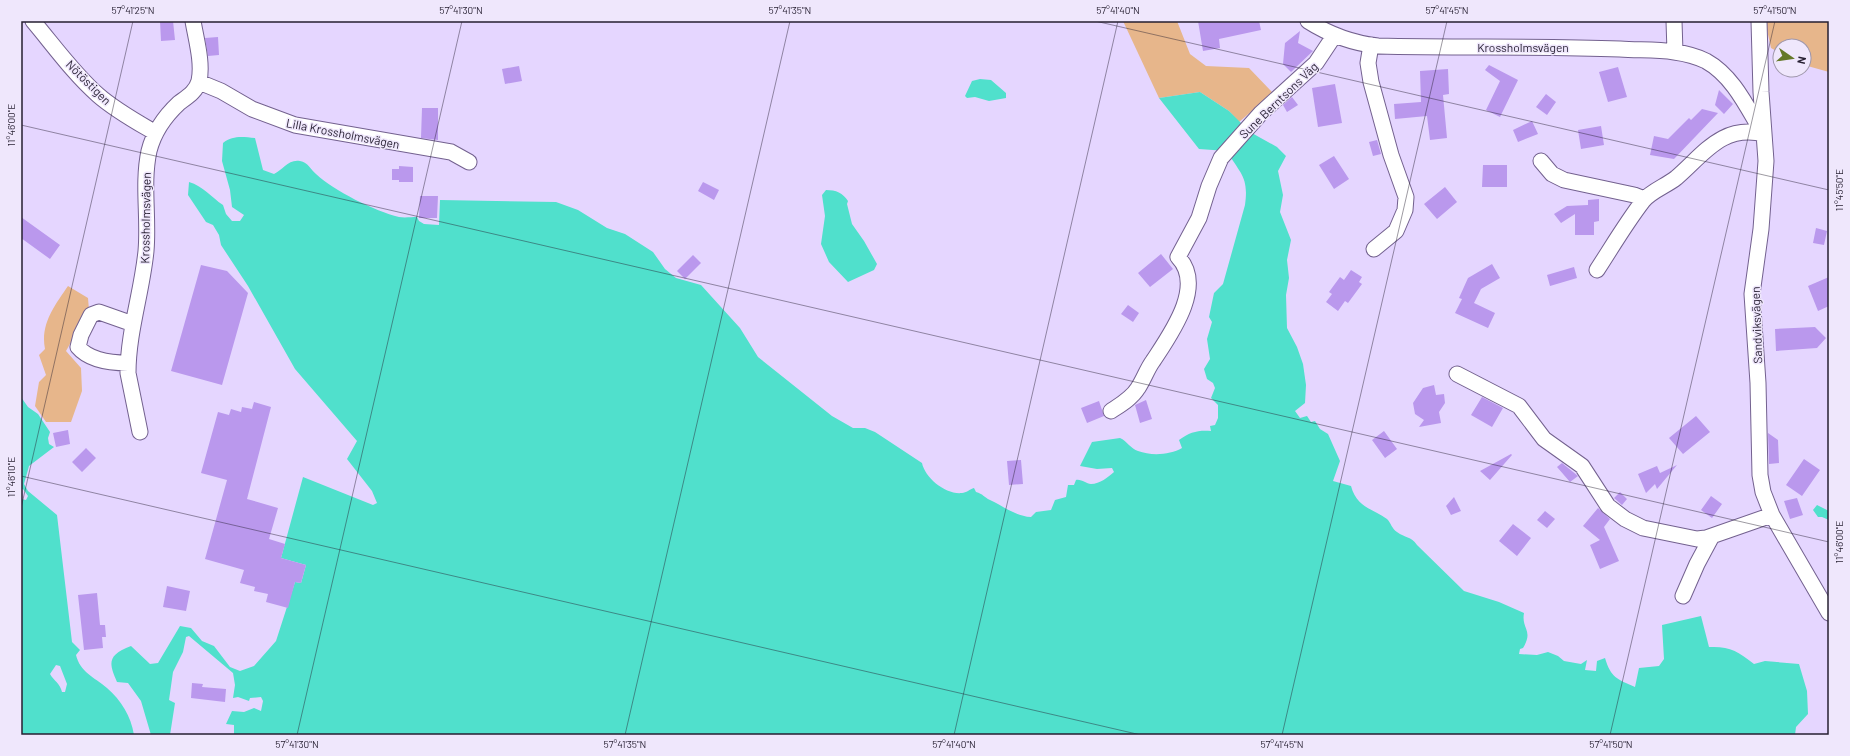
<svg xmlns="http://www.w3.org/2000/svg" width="1850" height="756" font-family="Barlow,sans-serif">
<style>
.green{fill:#e7b68b}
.water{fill:#50e0cc;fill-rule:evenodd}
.building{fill:#ba98ed}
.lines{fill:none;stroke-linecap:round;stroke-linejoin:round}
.minor-casing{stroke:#73618f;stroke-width:17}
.minor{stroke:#fff;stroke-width:15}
.ticks{fill:none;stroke:#261f31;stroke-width:1;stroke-opacity:0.45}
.labels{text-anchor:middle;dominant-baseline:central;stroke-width:3;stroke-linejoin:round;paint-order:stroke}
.street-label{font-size:12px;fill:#261f31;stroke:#efe7fc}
.neatline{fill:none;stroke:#261f31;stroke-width:1.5}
.ticks-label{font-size:10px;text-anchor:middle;fill:#261f31}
</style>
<rect width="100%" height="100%" fill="#e5d6ff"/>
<path class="green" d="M1123 21H1177L1190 54 1206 66 1249 68 1273 93 1239 122 1229 111 1200 92 1159 98Z
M1765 21H1829V72L1804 65V46H1780V53L1771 48Z
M68 286 88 298 89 310 66 351 81 368 82 391 71 422H46L35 406 39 382 46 375 39 355 45 349C40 324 55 305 68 286Z"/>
<path class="water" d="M980 79 991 80 1006 93V98L989 101 975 97 967 98 965 96 972 81Z
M1200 92 1229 111 1250 132 1277 147 1286 156 1278 171 1283 195 1280 212 1291 240 1287 260 1289 278 1286 295 1287 328 1297 347 1303 364 1306 385 1305 403 1295 411 1300 418 1307 416 1311 422 1315 421 1320 429 1328 434 1340 461 1333 481 1351 486C1357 508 1372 508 1387 519 1391 523 1392 529 1397 532 1405 538 1411 536 1417 545L1464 591 1499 602 1524 613C1521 629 1534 630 1523 648L1520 649 1519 654 1537 655 1548 652 1558 656 1564 661 1581 664 1587 660 1585 670 1596 671 1597 661 1605 658C1611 678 1617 679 1635 687L1639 668 1659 666 1664 659 1662 625 1701 616 1709 647C1729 646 1738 651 1754 664L1765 661 1799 664 1807 691 1808 714 1796 727 1795 735H234V725L226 724 232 711 244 712 254 708 261 711 263 701 261 697 250 698 249 701 238 697 233 698 235 685 233 673 189 636 186 637 183 652 173 672 169 700 175 703 170 735H151L141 701 128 683 117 682C108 662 108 655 131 646L150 664 158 663 180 626 191 628 202 641 214 646 230 667 240 671 254 666 276 641 295 582 301 583 306 565 281 558 303 477 373 505 377 503 372 491 347 459 357 441 295 369 248 286 221 245 219 235 213 225 206 222 188 195 189 182C203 186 211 197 223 205L226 214 232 221H240L244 215 232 207 230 190 222 161 223 143C233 135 243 137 255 138L263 170 274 174C283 170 288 159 300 161 308 162 311 170 316 174 334 191 375 211 399 217 404 218 412 217 417 217L419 221 424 224 439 225 440 200 556 202 578 210 607 228 625 234 653 252 665 269 676 278 701 285 740 328 758 357 832 416 853 428H865L875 432 922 463C925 478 946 495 962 493 966 493 970 489 974 488L976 492C983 494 984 497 990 500 1003 506 1015 516 1031 517L1036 512 1051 510 1055 500 1066 497 1068 485H1074L1076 480C1082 479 1086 484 1091 484 1100 484 1108 477 1114 472L1112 468 1097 469 1080 466 1092 442 1120 438C1127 441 1131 449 1138 451 1151 456 1170 455 1182 448L1179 440C1190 432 1198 430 1211 431L1210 426 1215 425 1218 418V405L1211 398 1215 388 1213 383 1207 379 1204 369 1210 359 1207 339 1212 322 1209 317 1214 293 1223 284 1245 205C1249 176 1240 174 1227 151L1199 149 1159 98Z
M826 190C836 190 843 193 848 201L847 204 852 224 864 241 877 264 874 270 848 282 829 262 821 244 825 216 822 195Z
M21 397 28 407 38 414 50 432 48 438 49 444 54 447 29 466 24 484 28 491 57 515 72 642 80 650 76 655C80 672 94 677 107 688 121 700 131 716 134 735H21V499L26 500 28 496 23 489H21ZM56 665 60 666 67 684 65 692H62C60 683 54 681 50 674Z
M1817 505 1829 511V520L1822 517H1818L1813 510Z"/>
<path class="building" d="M160 21H173L175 40 161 41Z
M1198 21H1259L1261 30 1219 39 1220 48 1203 51Z
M1300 31 1298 43 1313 51 1291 72 1283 64 1285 43Z
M218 37 219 55 208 56 205 38Z
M1489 65 1518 80 1500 117 1486 110 1500 81 1485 70Z
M519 66 522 81 505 84 502 69Z
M1618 67 1627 97 1608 102 1599 72Z
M1448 69 1449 94 1443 95 1447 138 1430 140 1427 116 1395 119 1394 104 1421 102 1420 71Z
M1335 84 1342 123 1318 127 1312 88Z
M1719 90 1733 104 1724 114 1715 105Z
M1546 94 1556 102 1547 115 1536 107Z
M1292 97 1298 105 1287 112 1283 105Z
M422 108H438V140L421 138Z
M1702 109 1718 113 1674 159 1650 155 1654 136 1668 139 1689 118 1691 120Z
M1532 121 1538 134 1518 142 1513 130Z
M1601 126 1604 145 1581 149 1578 130Z
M1377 140 1381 154 1373 156 1369 142Z
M1334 156 1349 179 1334 189 1319 165Z
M1483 165H1507V187H1482Z
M399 166 413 167V182H399V180H392V169H399Z
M703 182 719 190 714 200 698 191Z
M1445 187 1457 202 1437 219 1424 204Z
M420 196H438L437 218H419Z
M1599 199V221L1594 222V235H1575V214L1561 223 1554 214 1567 206 1588 205V200Z
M21 217 60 245 50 259 21 238Z
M1816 228 1827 231 1824 245 1813 243Z
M1161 254 1173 269 1150 287 1138 273Z
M693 255 701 263 685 279 677 271Z
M1492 264 1500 278 1481 289 1474 303 1495 313 1488 328 1455 313 1462 299 1459 298 1468 278Z
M201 265 227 271 248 293 222 385 171 371Z
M1574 267 1577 278 1550 286 1547 275Z
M1351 270 1362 277 1359 282 1362 284 1348 303 1345 301 1338 311 1326 302 1332 294 1329 292 1340 277 1344 280Z
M1829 277V306L1818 311 1808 286Z
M1128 305 1139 313 1133 322 1121 314Z
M1815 327 1826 338 1817 348 1776 351 1775 329Z
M1434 385 1436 395 1444 394 1445 403 1439 412 1441 423 1419 427 1424 420 1415 414 1413 403 1423 388Z
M1482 397 1503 408 1492 427 1471 415Z
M1146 400 1152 419 1140 423 1135 405Z
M1099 401 1104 416 1087 423 1081 408Z
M254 402 271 407 247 499 278 508 269 539 285 544 281 558 306 565 301 583 295 582 288 608 266 602 268 594 254 591 255 587 240 583 244 570 205 559 227 480 201 473 218 412 229 415 231 409 241 412 242 407 252 409Z
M1696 416 1710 432 1683 454 1669 438Z
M68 430 70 444 56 447 53 433Z
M1384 431 1397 449 1385 458 1372 440Z
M1768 433 1778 440 1779 463 1769 464Z
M86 448 96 458 82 472 72 462Z
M1511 454 1512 455 1490 480 1480 471Z
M1804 459 1820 470 1802 496 1786 485Z
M1021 460 1023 484 1009 485 1007 461Z
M1562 463 1578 476 1570 482 1557 467Z
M1677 465 1657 489 1655 484 1646 493 1638 474 1657 466 1660 473Z
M1620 492 1627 499 1622 505 1614 498Z
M1711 496 1722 504 1712 518 1701 510Z
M1454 497 1461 511 1451 515 1446 506Z
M1797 498 1803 515 1790 519 1784 501Z
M1598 508 1610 519 1604 527 1619 561 1600 569 1590 545 1600 540 1583 526Z
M1545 511 1555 519 1547 528 1537 520Z
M1513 524 1531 538 1517 556 1499 541Z
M167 586 190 591 186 611 163 607Z
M97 593 100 625H105L106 637H102L103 648 84 650 78 595Z
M192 683 203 684 202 687 226 689 225 702 191 698Z"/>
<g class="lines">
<g class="minor-casing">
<path id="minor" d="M33 21C54 46 74 74 98 95 115 110 135 121 154 132
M1308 21C1330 35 1351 43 1378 46 1459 48 1539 46 1620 49 1648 51 1680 48 1706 61 1733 76 1747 107 1762 132
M1674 21 1675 52
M1759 21 1761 92 1766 161 1761 229 1752 294 1758 383 1760 475 1763 492 1772 515 1829 613
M1371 45 1368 63 1371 82 1391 155 1406 197 1405 210 1396 231 1374 249
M199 82 221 91 252 109 295 125 451 152 469 162
M1541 161 1552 174 1564 180 1634 195 1644 199
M1597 270C1612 247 1626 223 1643 201 1651 191 1666 186 1676 178 1704 154 1722 124 1764 134
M128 363C111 363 89 360 78 347L81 335 91 315 99 312 133 324
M1457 374 1519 406 1544 439 1582 466 1608 506 1625 519 1643 528 1697 539 1706 538 1772 515
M1111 411C1120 405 1132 398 1138 388 1144 379 1147 369 1153 361 1170 335 1206 286 1178 257L1199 218 1209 186 1221 158 1261 113 1316 63 1334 36
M140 432 128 373C128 332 142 292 146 251 149 217 142 184 149 151 154 131 164 117 179 103 187 97 196 92 199 81 203 63 196 39 193 21
M1683 596 1697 564 1712 536"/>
</g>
<use href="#minor" class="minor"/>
</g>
<path class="ticks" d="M1095 21 1829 190M21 125 1829 542M21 476 1141 735M21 508 133 21M297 735 462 21M625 735 790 21M954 735 1118 21M1282 735 1447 21M1610 735 1775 21"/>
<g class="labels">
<g class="street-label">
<text x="1523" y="47">Krossholmsvägen</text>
<text transform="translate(89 82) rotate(45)">Nötöstigen</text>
<text transform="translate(1278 100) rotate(-44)">Sune Berntsons Väg</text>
<text transform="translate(343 133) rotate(11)">Lilla Krossholmsvägen</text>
<text transform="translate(145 218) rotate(-89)">Krossholmsvägen</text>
<text transform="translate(1756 325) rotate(-92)">Sandviksvägen</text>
</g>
</g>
<rect width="1850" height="756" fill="none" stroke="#efe7fc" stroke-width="44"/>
<g transform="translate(1792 58) rotate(103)"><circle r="19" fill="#efe7fc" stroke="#9f97ab"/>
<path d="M0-3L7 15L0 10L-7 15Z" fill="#657929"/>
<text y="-6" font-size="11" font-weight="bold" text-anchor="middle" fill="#261f31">N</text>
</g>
<rect x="22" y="22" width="1806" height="712" class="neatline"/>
<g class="ticks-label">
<text x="133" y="14">57°41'25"N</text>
<text x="461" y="14">57°41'30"N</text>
<text x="790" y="14">57°41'35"N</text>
<text x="1118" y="14">57°41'40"N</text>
<text x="1447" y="14">57°41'45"N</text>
<text x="1775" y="14">57°41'50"N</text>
<text transform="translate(11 125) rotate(-90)" y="4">11°46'00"E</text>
<text transform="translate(1839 190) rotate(-90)" y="4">11°45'50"E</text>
<text transform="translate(11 477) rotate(-90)" y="4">11°46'10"E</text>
<text transform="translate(1839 542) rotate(-90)" y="4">11°46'00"E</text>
<text x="297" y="748">57°41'30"N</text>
<text x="625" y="748">57°41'35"N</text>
<text x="954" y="748">57°41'40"N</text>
<text x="1282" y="748">57°41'45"N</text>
<text x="1611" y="748">57°41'50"N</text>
</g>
</svg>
